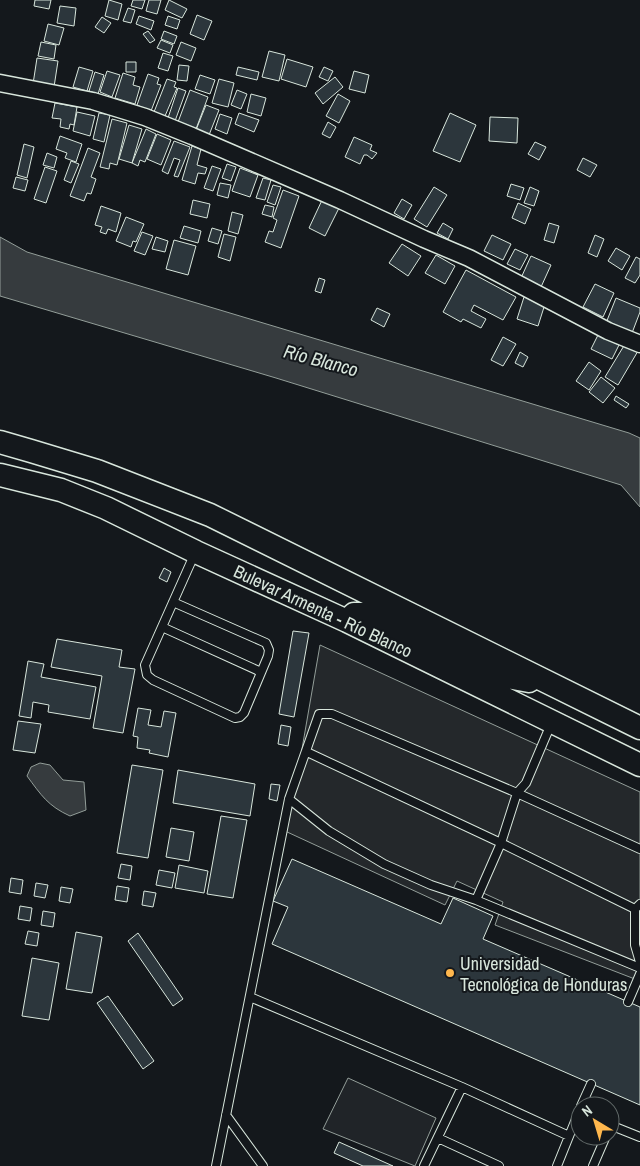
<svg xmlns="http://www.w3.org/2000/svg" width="640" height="1166" font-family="'Archivo Narrow',sans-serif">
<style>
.green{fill:#202428;stroke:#939e99}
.parking{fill:#24282b;stroke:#939e99}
.water{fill:#363b3e;stroke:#939e99}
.building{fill:#2c363c;stroke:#d8e6dc}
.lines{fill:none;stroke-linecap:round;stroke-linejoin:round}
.lane-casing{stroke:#d8e6dc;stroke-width:10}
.street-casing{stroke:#d8e6dc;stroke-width:19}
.secondary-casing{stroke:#d8e6dc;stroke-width:25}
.lane{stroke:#14181c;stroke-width:8}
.street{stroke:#14181c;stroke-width:16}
.secondary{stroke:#14181c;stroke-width:22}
.poi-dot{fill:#ffb74d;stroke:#14181c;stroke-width:2}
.labels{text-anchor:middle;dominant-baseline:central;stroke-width:4;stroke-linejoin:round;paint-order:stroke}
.street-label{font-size:18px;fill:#d8e6dc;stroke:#14181c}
.poi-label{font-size:18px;fill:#d8e6dc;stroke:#14181c;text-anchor:start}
.water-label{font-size:19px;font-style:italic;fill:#d8e6dc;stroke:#14181c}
</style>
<rect width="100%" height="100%" fill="#14181c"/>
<path class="green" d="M348 1078 436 1118 415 1166 323 1129Z"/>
<path class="parking" d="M320 645 640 792V981L495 925 503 902 457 881 445 905 285 831 293 801Z"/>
<path class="water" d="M0 237 27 252 629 433 640 438V507L621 485 276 378 0 296Z
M40 763 50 765 63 780 84 782 86 810 70 816C48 806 41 795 27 776L31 767Z"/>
<path class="building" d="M35 0H51L49 9 34 6Z
M109 0 122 4 118 20 105 16Z
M133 0H145L142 9 131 6Z
M149 0H161L157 14 146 11Z
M169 0 187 9 182 18 165 10Z
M60 6 76 8 74 26 57 23Z
M128 8 135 10 131 23 123 21Z
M197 15 212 21 204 40 190 34Z
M139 16 154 21 151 30 136 24Z
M168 16 180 20 177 29 165 25Z
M102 17 111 23 104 33 95 27Z
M48 24 64 28 59 45 44 41Z
M148 31 155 40 150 43 143 34Z
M164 31 177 36 174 44 161 39Z
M161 40 173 45 170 53 157 48Z
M41 42 56 45 54 59 38 56Z
M181 42 196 48 191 61 176 55Z
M269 51 285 55 279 81 262 77Z
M163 53 173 56 168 71 158 68Z
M37 58 58 61 54 87 33 84Z
M287 59 313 67 306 87 281 79Z
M126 62H136V72H126Z
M179 65 189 66 187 81 177 80Z
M79 67 93 71 87 91 73 87Z
M238 67 259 72 257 80 236 75Z
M324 67 333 71 328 81 319 77Z
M107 71 120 75 112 97 100 92Z
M354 71 369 75 365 93 349 89Z
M95 72 104 75 98 94 89 91Z
M123 73 135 77 133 85 140 87 135 104 115 98Z
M148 74 159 78 157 84 161 85 151 111 137 105Z
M200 75 215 80 210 94 195 89Z
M335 77 343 87 323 104 315 93Z
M167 79 176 82 174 87 177 88 165 116 154 112Z
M219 79 234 83 228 107 212 103Z
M178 88 186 91 175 121 168 118Z
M190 90 208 97 196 129 178 122Z
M237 90 247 94 241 109 231 105Z
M251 94 266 98 261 116 247 112Z
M338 94 350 101 339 123 326 116Z
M55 103 77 107 74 125 70 124 69 129 60 127 61 119 52 118Z
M206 105 219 110 209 135 196 130Z
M77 112 95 116 90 136 73 131Z
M99 113 110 115 104 142 93 139Z
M239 113 259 120 254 132 235 124Z
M450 113 476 125 460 162 433 151Z
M220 114 232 118 227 134 215 129Z
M490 117 518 118 517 143 489 141Z
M112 119 127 123 117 165 110 163 109 169 100 167Z
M328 122 336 127 330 138 322 134Z
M129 125 142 129 132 163 119 159Z
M146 129 156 134 145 162 140 160 138 166 132 163Z
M157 134 171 140 161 165 147 159Z
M60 136 82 144 76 162 65 158 67 153 56 149Z
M354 137 372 145 370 150 377 153 372 159 367 155H364L360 164 345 157Z
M174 141 190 147 178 177 174 176 180 160 174 158 168 174 162 171Z
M535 142 546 147 539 160 528 154Z
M24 144 34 147 27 178 17 175Z
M192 146 201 149 197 165 207 168 205 174 198 173 195 184 182 180Z
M88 148 100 153 91 177 96 179 91 194 87 193 84 201 70 196Z
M47 153 57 157 54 168 43 165Z
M583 158 597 165 590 177 577 170Z
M71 161 79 164 71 183 64 180Z
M227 164 236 167 231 181 222 178Z
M212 166 221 169 213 191 204 188Z
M45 167 57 171 46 203 34 199Z
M240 168 258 175 250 197 232 191Z
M16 177 28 180 25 191 13 188Z
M263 178 271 180 265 200 256 198Z
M220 183 231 185 228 198 217 195Z
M511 184 524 188 520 200 507 196Z
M273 185 281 187 275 205 267 202Z
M434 187 447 195 427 227 414 219Z
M530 187 539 191 534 206 524 203Z
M283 190 299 196 281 248 265 242 269 231 273 232 277 220 273 218Z
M323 198 340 206 325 236 309 228Z
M402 199 412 205 404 219 394 213Z
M193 200 210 204 207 218 190 214Z
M518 203 531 209 525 224 512 218Z
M265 205 274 207 272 217 262 214Z
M101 206 121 213 116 232 108 229 106 234 100 232 102 227 95 225Z
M232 212 243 215 238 234 228 231Z
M126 217 144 224 136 242 133 241 131 247 116 241Z
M443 223 453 229 448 239 437 233Z
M549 223 559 226 554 243 544 240Z
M184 226 201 231 198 243 180 238Z
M212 228 222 231 218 244 208 241Z
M142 232 153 236 145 255 134 251Z
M224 234 236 237 230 261 218 257Z
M492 235 511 244 503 260 484 251Z
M595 235 604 239 597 257 588 253Z
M156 237 168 241 165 252 152 249Z
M174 240 196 246 188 275 166 269Z
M402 244 421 256 408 276 389 263Z
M616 248 630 256 622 270 608 261Z
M515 249 528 255 520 270 507 264Z
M436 255 455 266 445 284 425 273Z
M531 256 551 265 541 287 521 278Z
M636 257 640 259V275L635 283 625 278Z
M466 270 516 297 503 320 474 305 471 311 486 319 481 328 463 319 461 322 443 312Z
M319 278 325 280 321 293 315 291Z
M595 284 614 293 603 317 583 307Z
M524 297 545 304 538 326 517 319Z
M616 298 640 308V312L632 333 606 323Z
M377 308 390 314 384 327 371 320Z
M598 335 619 345 612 359 591 349Z
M503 337 516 344 503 366 491 360Z
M625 344 638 351 618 385 605 377Z
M520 352 528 357 523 367 515 363Z
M589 362 601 371 589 390 576 381Z
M601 377 615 388 603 403 589 392Z
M616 396 629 404 626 408 614 400Z
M164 568 171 572 167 582 159 578Z
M293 631 309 633 294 717 279 714Z
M57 639 122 650 119 667 135 669 123 733 93 728 102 676 51 667Z
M28 661 44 664 41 677 96 687 90 719 48 712 49 705 33 702 31 718 19 716Z
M138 708 151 710 148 725 161 727 164 711 176 713 168 757 149 753 150 750 137 748 138 737 133 736Z
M18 721 41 724 35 753 13 750Z
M281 725 291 727 288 746 278 744Z
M132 765 163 770 148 858 117 853Z
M178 770 255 784 250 816 173 803Z
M271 784 280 785 277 801 269 799Z
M221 816 247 820 233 898 207 894Z
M171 828 194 832 189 861 166 857Z
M292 859 441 924 453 898 493 916 483 939 640 1007V1105L272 944 288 907 273 901Z
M121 864 132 866 130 880 118 878Z
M179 865 208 871 204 893 175 888Z
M159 870 175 873 172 888 156 885Z
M11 878 23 880 21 894 9 892Z
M36 883 48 885 45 898 34 896Z
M117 886 129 888 127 902 115 900Z
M61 887 73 889 70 903 59 901Z
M144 891 156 893 153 907 142 905Z
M20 906 32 908 30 921 18 919Z
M43 911 55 913 53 927 41 925Z
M28 931 39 933 37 946 25 944Z
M76 932 102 937 92 993 66 989Z
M138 933 183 999 173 1006 128 941Z
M32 958 59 963 49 1020 22 1016Z
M108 996 154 1061 143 1069 97 1003Z
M339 1142 393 1166H363L334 1153Z"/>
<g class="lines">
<g class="lane-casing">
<path id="lane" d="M173 602 266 643 269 650 268 656 244 713 240 717 235 718 153 680 147 675 145 665 195 553
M162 627 261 672
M307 752 501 843 635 909
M289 799 329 831 384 864 431 885 476 900 640 968
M476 900 501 843 517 793 526 783 551 724
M640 904 635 909V945L640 962
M250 997 462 1087 569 1136
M628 1002 640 974
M581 1106 591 1084
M226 1115 263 1166
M610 1125 640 1137
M438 1138 499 1166
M216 1166 289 799 319 714H332L517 793 640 849
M424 1166 462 1087
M557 1166 580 1109
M593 1166 606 1136"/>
</g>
<g class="street-casing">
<path id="street" d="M0 83 93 101 145 117 192 136 340 200 424 239 469 258 608 331 640 344"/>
</g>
<g class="secondary-casing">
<path id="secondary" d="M0 442 31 451 97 471 210 515 640 728
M0 475 61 490 106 508 196 552 347 621 640 765
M348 621 354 614H363L380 619 491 674 529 681"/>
</g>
<use href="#lane" class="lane"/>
<use href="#street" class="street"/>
<use href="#secondary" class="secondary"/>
</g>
<circle class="poi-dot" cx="450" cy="973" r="5"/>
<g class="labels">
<g class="street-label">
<text transform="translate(323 611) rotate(25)">Bulevar Armenta - Río Blanco</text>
</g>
<g class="poi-label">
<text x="460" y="963">Universidad<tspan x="460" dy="21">Tecnológica de Honduras</tspan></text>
</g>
<g class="water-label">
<text transform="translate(321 360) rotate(15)">Río Blanco</text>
</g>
</g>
<g transform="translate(595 1121) rotate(322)"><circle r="24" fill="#14181c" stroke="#626a69"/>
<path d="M0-4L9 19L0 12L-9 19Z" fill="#ffb74d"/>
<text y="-8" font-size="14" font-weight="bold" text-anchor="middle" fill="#d8e6dc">N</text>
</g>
</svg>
